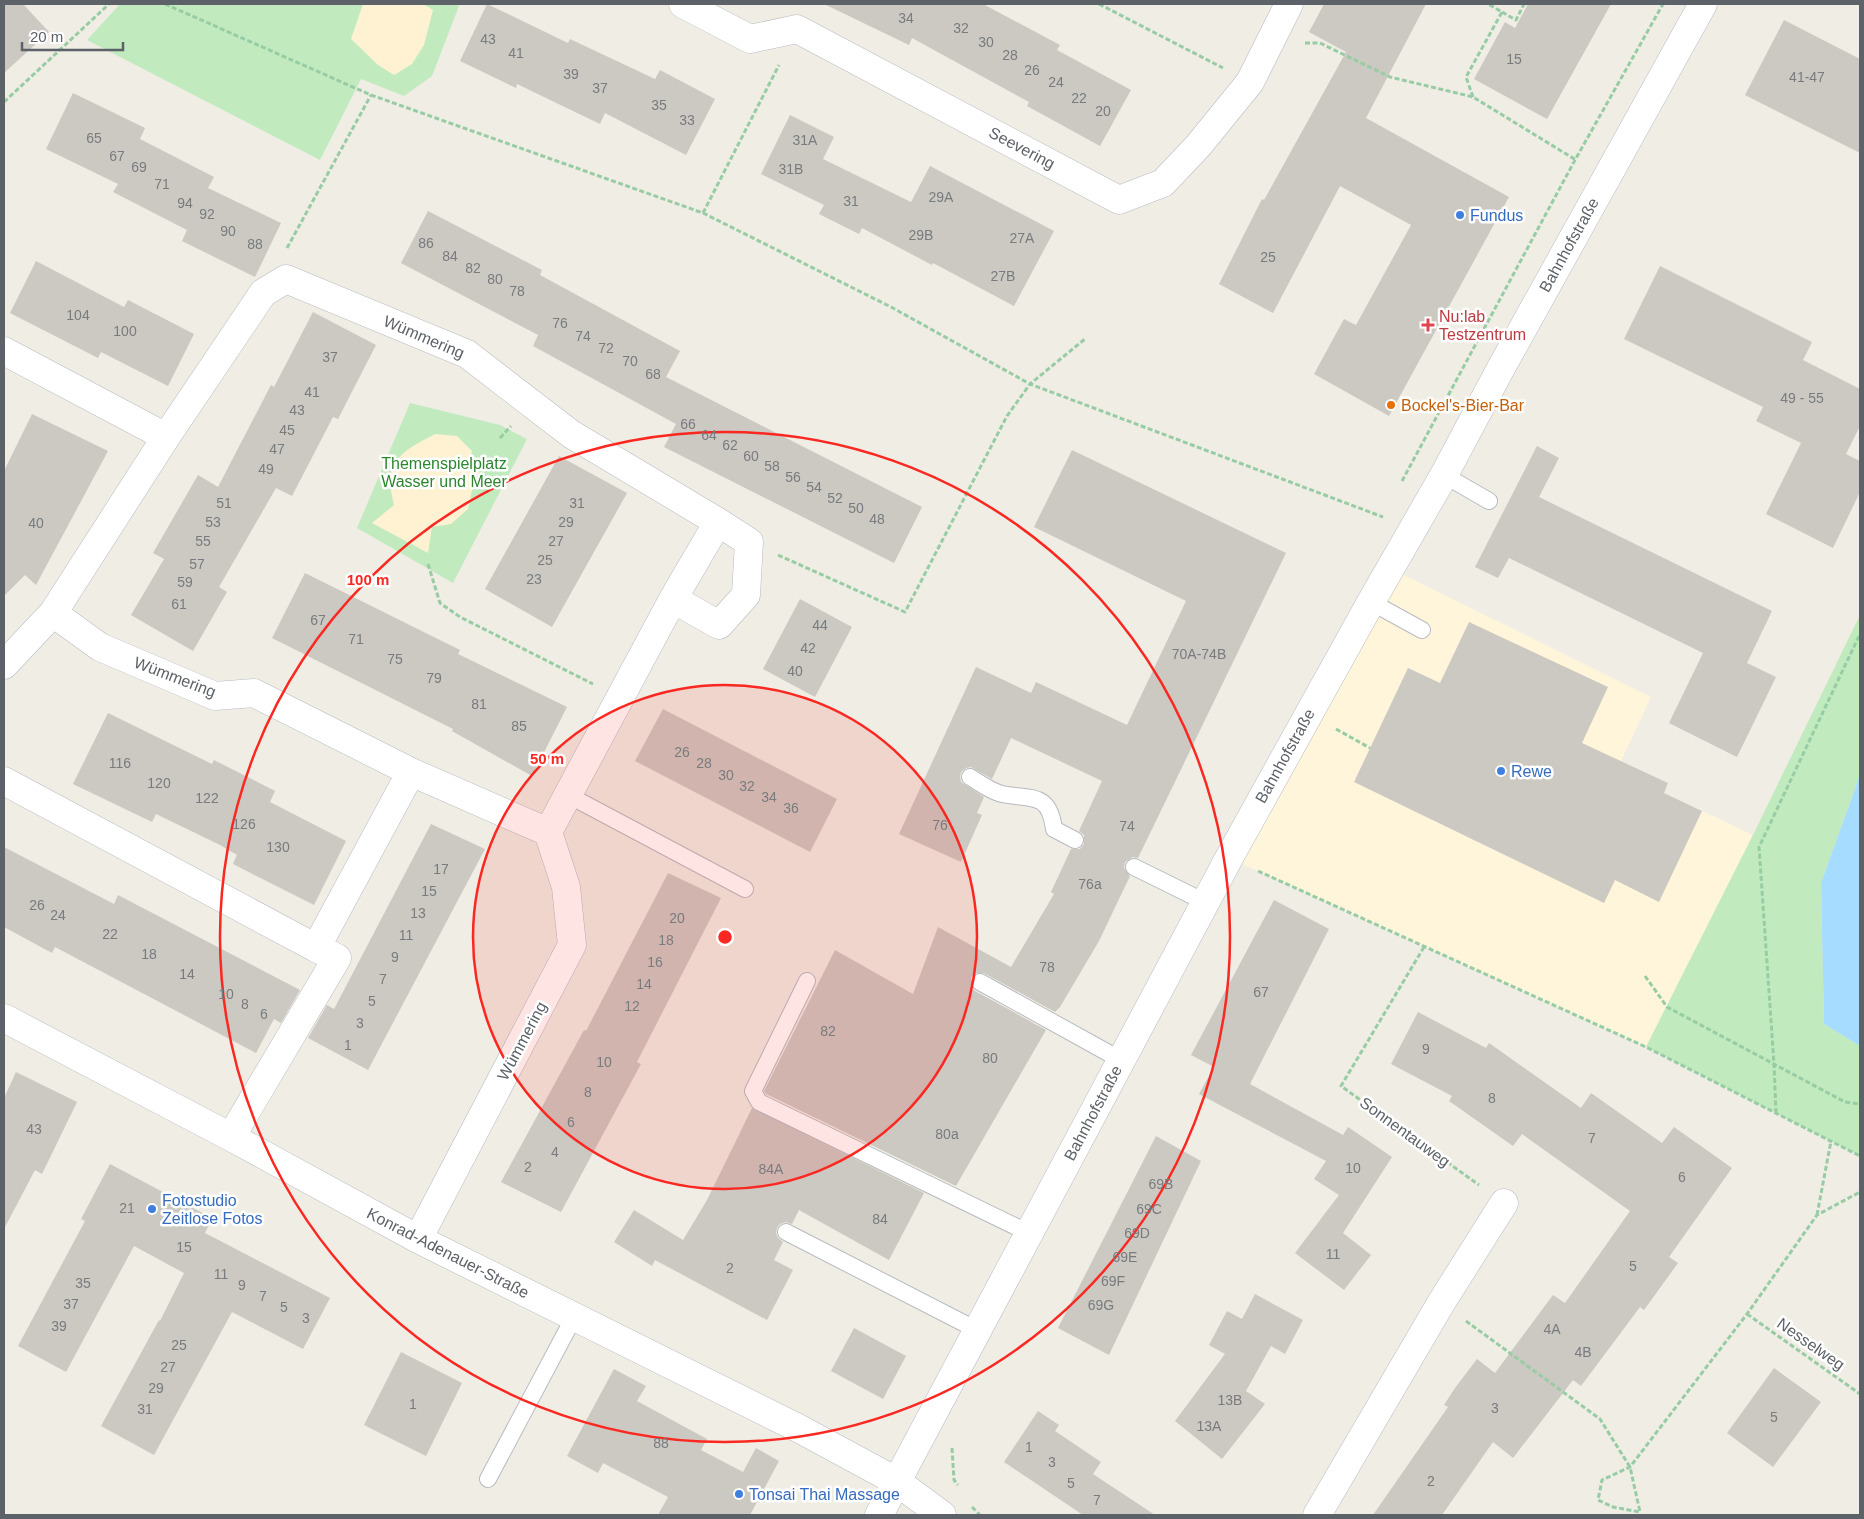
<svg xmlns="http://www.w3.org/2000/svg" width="1864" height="1519" font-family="Arial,sans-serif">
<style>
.commercial{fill:#fff5db}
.green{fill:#c1eabf}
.sand{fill:#fef2d2}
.water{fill:#a6dcff}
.building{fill:#ccc8c2}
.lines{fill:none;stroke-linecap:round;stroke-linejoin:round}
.lane-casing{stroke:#b7bbc0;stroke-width:18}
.street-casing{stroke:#b7bbc0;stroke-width:29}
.secondary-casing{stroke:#b8bcc2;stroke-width:29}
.path{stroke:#97cca4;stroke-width:3;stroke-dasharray:5 2.5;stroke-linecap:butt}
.lane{stroke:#fff;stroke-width:16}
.street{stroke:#fff;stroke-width:28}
.secondary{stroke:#fff;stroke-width:28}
.ring{fill:none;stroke:#fa2821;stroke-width:2.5}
.shop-dot{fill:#3f7fe0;stroke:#fff;stroke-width:2}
.health-dot{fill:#e0444e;stroke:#fff;stroke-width:2}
.food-dot{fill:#e8710a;stroke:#fff;stroke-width:2}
.labels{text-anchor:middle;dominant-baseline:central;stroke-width:5;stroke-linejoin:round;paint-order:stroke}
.number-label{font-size:14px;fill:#787c7e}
.street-label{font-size:16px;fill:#5c6267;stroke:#fff}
.shop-label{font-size:16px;fill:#366cbe;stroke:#fff;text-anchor:start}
.health-label{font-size:16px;fill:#be3a42;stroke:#fff;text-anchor:start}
.food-label{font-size:16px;fill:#c56008;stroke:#fff;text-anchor:start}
.park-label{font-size:16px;fill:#2c862d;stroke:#fff}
.centre{fill:#fa2821;stroke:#fff;stroke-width:2.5}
.ring-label{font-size:15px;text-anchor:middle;font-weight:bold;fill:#fa2821;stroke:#fff;stroke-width:5;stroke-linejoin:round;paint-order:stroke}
</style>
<rect width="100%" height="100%" fill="#f0ede5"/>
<path class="commercial" d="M1390 568 1651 697 1621 761 1668 783 1664 793 1753 835 1646 1047 1229 858Z"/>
<path class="green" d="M120 4H456L459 6 432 76 404 96 361 79 320 160 87 40Z
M410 403 500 425 527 439 453 583 357 528Z
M1860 615V775L1821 883 1824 1024 1860 1046V1156L1646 1047 1753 835Z"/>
<path class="sand" d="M363 4H423L433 10 424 45 412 64 394 75 378 65 351 39Z
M435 434 457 436 472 451 469 465 479 472 478 480 472 490 468 509 451 524 432 527 428 553 372 523 394 505C383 461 399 453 435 434Z"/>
<path class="water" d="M1860 775V1046L1824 1024 1821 883Z"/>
<path class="building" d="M4 4H23L49 32 4 73Z
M487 4 568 43 570 39 655 79 660 70 715 99 686 155 605 113 600 124 517 84 516 88 460 61Z
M824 4H983L1060 45 1057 50 1131 90 1100 146 1027 106 1029 102 912 38 909 45Z
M1324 4H1426L1366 118 1509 197 1389 416 1314 374 1344 319 1356 325 1411 225 1340 186 1273 313 1219 284 1262 199 1264 200 1346 52 1309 32Z
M1528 4H1611L1547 119 1474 79 1505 22 1515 28Z
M1784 20 1860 59V153L1745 95Z
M73 93 145 128 140 139 214 177 208 188 281 223 255 277 182 241 187 230 113 192 118 184 46 149Z
M790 115 834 137 823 159 911 202 930 166 1054 231 1014 306 933 263 932 265 862 228 859 234 819 214 824 205 761 174Z
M428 211 542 270 540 275 680 351 666 377 922 507 894 563 664 447 676 424 533 346 538 335 401 263Z
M36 261 124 307 128 300 194 334 168 386 101 352 98 358 10 313Z
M1660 266 1812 342 1803 360 1860 389V426L1846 454 1860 461V492L1833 548 1766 514 1801 443 1756 421 1763 407 1624 339Z
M313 312 376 345 338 419 333 417 292 496 276 488 219 587 227 592 193 651 131 615 164 559 153 553 198 475 218 487 271 385 274 387Z
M32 414 108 451 36 585 25 575 4 596V471Z
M1537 446 1559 458 1539 497 1772 611 1747 663 1776 677 1737 757 1669 723 1703 653 1509 558 1498 578 1475 567Z
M1072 450 1286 553 1138 858 1133 857 1125 862 1124 868 1130 876 1099 941 1060 1007 1055 1012 984 973H975L971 978V987L975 991 1046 1030 956 1186 766 1094 764 1091 835 950 913 994 938 927 1011 967 1054 894 1051 892 1071 849H1080L1084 844V835L1079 831 1102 781 1011 738 992 779 971 767 966 768 961 772 960 777 961 782 984 797 977 813 982 815 961 862 899 834 976 667 1031 693 1036 682 1127 725 1186 601 1034 527Z
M559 456 627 493 552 627 485 589Z
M305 573 460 650 458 654 567 707 532 776 452 731 453 729 272 638Z
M800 599 852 627 815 697 763 669Z
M1469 622 1608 687 1582 743 1668 783 1664 793 1702 811 1659 902 1615 880 1604 903 1354 782 1408 668 1440 683Z
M663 709 837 799 810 852 635 761Z
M108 713 212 764 214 760 275 791 270 802 346 841 314 905 233 864 237 855 220 845 156 814 152 822 73 784Z
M431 824 485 849 368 1070 308 1038 327 1005 334 1009Z
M4 847 114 904 118 895 300 990 281 1023 274 1019 256 1053 55 947 52 953 4 927Z
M668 873 721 898 637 1062 641 1064 561 1212 501 1182 584 1030 586 1031Z
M1274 900 1329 929 1250 1084 1343 1135 1348 1127 1392 1157 1343 1233 1371 1255 1344 1290 1295 1253 1339 1195 1314 1179 1326 1161 1199 1094 1214 1067 1191 1055Z
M1418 1012 1486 1048 1489 1043 1581 1108 1591 1093 1662 1143 1674 1127 1732 1168 1669 1257 1678 1263 1644 1310 1640 1307 1581 1386 1573 1380 1513 1458 1493 1442 1442 1515H1373L1448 1407 1444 1405 1455 1388 1477 1359 1495 1373 1553 1295 1565 1303 1630 1211 1522 1134 1513 1146 1449 1101 1452 1096 1391 1064Z
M16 1072 77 1102 42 1174 35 1170 4 1229V1098Z
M752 1108 924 1193 889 1260 799 1210 792 1224 786 1222 780 1224 777 1228 776 1233 778 1238 783 1242 774 1260 793 1270 767 1320 655 1260 652 1266 614 1242 634 1210 683 1240 707 1200Z
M1156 1136 1201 1161 1109 1355 1058 1328Z
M110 1164 212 1218 205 1233 330 1298 303 1349 232 1312 154 1455 101 1426 159 1320 160 1321 184 1273 134 1246 66 1372 18 1346 85 1221 81 1219Z
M1255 1294 1303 1320 1285 1354 1271 1346 1246 1391 1265 1404 1222 1459 1175 1421 1225 1354 1209 1345 1227 1311 1242 1319Z
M854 1328 906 1356 883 1399 831 1371Z
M401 1352 462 1383 426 1456 364 1425Z
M1774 1368 1821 1402 1773 1467 1727 1433Z
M614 1369 646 1386 637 1401 707 1439 701 1450 743 1472 756 1448 779 1461 750 1515H658L668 1497 603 1463 598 1473 567 1456Z
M1038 1411 1059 1425 1055 1431 1101 1462 1093 1474 1155 1515H1083L1004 1462Z"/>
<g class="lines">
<g class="lane-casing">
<path id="lane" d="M1444 475 1489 501
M1371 602 1422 630
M970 777C980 783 990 791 1002 794 1031 800 1049 791 1054 829L1075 840
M568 795 745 889
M1134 867 1205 902
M807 981 753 1091 759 1102 1029 1233
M980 982 1121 1060
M786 1232 977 1330
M488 1479 574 1317"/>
</g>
<g class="street-casing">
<path id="street" d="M683 4 750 39 797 29 1119 200 1163 183 1198 146 1250 82 1289 4
M4 351 166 437
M673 599 719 625 746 595 749 542 718 522
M53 613 100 647 215 696 254 693 411 772 548 832
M4 665 53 613 166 437 263 293 286 279 467 354 571 434 718 522 673 599 548 832 566 887 572 945 418 1239
M4 781 316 948 411 772
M4 1018 231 1137 418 1239 798 1428 896 1481 942 1515
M231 1137 337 958 316 948
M1317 1515 1441 1303 1504 1203"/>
</g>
<g class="secondary-casing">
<path id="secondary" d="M879 1515 1229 858 1371 602 1444 475 1501 368 1703 4"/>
</g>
<path class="path" d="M165 4 371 95 703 213 891 307 1030 384 1383 517
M1099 4 1223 68
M1502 12 1516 20 1524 4
M1305 43H1320L1390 77 1473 97 1576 160
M1473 97 1466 77 1502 12 1488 4
M4 102 109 4
M703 213 779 65
M287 248 371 95
M500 438 511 426
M1402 481 1575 160 1663 4
M778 555 905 612 1007 416 1030 384 1086 338
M428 564 440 603 460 617 593 684
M1336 729 1370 748
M1258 871 1646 1047 1860 1156
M1424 947 1341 1086 1479 1185
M1645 976 1667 1007 1845 1102 1860 1104
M1776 1113 1774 1064 1759 847 1860 634
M1817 1215 1831 1141
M1747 1314 1860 1394
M1466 1321 1600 1419 1630 1467 1640 1512 1613 1507 1598 1500 1602 1480 1630 1467 1747 1314 1817 1215 1860 1192
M952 1448 954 1480 958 1485
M972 1507 980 1515"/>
<use href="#lane" class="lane"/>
<use href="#street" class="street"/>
<use href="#secondary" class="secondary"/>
</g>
<circle cx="725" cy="937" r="252" fill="#fa2821" fill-opacity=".12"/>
<g class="ring">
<circle cx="725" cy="937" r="252"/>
<circle cx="725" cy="937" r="505"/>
</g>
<g class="shop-dot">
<circle cx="1460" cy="215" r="5"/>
<circle cx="1501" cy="771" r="5"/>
<circle cx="152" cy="1209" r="5"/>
<circle cx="739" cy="1494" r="5"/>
</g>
<path class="health-dot" d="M1425.5 317.5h5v5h5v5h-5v5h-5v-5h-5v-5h5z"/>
<circle class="food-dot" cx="1391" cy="405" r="5"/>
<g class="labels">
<g class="number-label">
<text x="906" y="18">34</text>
<text x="961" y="28">32</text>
<text x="488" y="39">43</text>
<text x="986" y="42">30</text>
<text x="516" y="53">41</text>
<text x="1010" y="55">28</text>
<text x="1514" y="59">15</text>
<text x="1032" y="70">26</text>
<text x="571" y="74">39</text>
<text x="1807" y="77">41-47</text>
<text x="1056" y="82">24</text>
<text x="600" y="88">37</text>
<text x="1079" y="98">22</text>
<text x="659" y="105">35</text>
<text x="1103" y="111">20</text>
<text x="687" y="120">33</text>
<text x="94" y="138">65</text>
<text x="805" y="140">31A</text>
<text x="117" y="156">67</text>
<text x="139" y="167">69</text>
<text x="791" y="169">31B</text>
<text x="162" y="184">71</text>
<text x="941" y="197">29A</text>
<text x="851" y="201">31</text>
<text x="185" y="203">94</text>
<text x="207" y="214">92</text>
<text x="228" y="231">90</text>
<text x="921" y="235">29B</text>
<text x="1022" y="238">27A</text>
<text x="426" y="243">86</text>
<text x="255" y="244">88</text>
<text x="450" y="256">84</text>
<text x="1268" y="257">25</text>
<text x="473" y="268">82</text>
<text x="1003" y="276">27B</text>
<text x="495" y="279">80</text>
<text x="517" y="291">78</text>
<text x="78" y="315">104</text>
<text x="560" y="323">76</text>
<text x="125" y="331">100</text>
<text x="583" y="336">74</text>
<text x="606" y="348">72</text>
<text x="330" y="357">37</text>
<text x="630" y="361">70</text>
<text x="653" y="374">68</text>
<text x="312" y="392">41</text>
<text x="1802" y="398">49 - 55</text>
<text x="297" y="410">43</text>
<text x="688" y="424">66</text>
<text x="287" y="430">45</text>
<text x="709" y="435">64</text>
<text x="730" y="445">62</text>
<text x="277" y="449">47</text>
<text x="751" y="456">60</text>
<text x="772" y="466">58</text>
<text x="266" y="469">49</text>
<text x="793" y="477">56</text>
<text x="814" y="487">54</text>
<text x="835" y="498">52</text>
<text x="224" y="503">51</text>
<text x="577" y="503">31</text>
<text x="856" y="508">50</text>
<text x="877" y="519">48</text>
<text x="213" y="522">53</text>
<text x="566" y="522">29</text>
<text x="36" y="523">40</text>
<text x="203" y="541">55</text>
<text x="556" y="541">27</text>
<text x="545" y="560">25</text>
<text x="197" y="564">57</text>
<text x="534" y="579">23</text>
<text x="185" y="582">59</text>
<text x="179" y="604">61</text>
<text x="318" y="620">67</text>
<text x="820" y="625">44</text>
<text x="356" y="639">71</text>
<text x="808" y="648">42</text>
<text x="1199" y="654">70A-74B</text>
<text x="395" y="659">75</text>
<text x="795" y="671">40</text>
<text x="434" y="678">79</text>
<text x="479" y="704">81</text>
<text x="519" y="726">85</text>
<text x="682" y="752">26</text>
<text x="120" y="763">116</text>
<text x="704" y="763">28</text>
<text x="726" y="775">30</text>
<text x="159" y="783">120</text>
<text x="747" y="786">32</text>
<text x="769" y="797">34</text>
<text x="207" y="798">122</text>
<text x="791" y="808">36</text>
<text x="244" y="824">126</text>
<text x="940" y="825">76</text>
<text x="1127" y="826">74</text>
<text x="278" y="847">130</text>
<text x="441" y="869">17</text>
<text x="1090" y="884">76a</text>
<text x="429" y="891">15</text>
<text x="37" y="905">26</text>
<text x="418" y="913">13</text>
<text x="58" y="915">24</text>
<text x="677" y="918">20</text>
<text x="110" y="934">22</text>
<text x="406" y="935">11</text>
<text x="666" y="940">18</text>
<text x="149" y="954">18</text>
<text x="395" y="957">9</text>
<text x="655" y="962">16</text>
<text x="1047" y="967">78</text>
<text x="187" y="974">14</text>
<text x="383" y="979">7</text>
<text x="644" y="984">14</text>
<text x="1261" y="992">67</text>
<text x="226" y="994">10</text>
<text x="372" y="1001">5</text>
<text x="245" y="1004">8</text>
<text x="632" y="1006">12</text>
<text x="264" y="1014">6</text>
<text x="360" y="1023">3</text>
<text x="828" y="1031">82</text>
<text x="348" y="1045">1</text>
<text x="1426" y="1049">9</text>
<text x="990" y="1058">80</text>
<text x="604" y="1062">10</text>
<text x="588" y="1092">8</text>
<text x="1492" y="1098">8</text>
<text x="571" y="1122">6</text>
<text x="34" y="1129">43</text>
<text x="947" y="1134">80a</text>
<text x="1592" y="1138">7</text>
<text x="555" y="1152">4</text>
<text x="528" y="1167">2</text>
<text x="1353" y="1168">10</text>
<text x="771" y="1169">84A</text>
<text x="1682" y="1177">6</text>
<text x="1161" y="1184">69B</text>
<text x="127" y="1208">21</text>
<text x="1149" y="1209">69C</text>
<text x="880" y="1219">84</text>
<text x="1137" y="1233">69D</text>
<text x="184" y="1247">15</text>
<text x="1333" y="1254">11</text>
<text x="1125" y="1257">69E</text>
<text x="1633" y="1266">5</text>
<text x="730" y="1268">2</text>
<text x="221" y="1274">11</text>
<text x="1113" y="1281">69F</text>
<text x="83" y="1283">35</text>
<text x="242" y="1285">9</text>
<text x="263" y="1296">7</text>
<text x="71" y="1304">37</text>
<text x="1101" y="1305">69G</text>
<text x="284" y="1307">5</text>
<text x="306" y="1318">3</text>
<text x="59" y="1326">39</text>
<text x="1552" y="1329">4A</text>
<text x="179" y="1345">25</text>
<text x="1583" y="1352">4B</text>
<text x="168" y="1367">27</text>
<text x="156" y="1388">29</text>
<text x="1230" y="1400">13B</text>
<text x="413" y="1404">1</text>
<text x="1495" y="1408">3</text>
<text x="145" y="1409">31</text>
<text x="1774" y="1417">5</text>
<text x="1209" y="1426">13A</text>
<text x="661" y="1443">88</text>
<text x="1029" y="1447">1</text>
<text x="1052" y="1462">3</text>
<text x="1431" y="1481">2</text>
<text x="1071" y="1483">5</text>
<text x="1097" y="1500">7</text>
</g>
<g class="street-label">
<text transform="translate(1022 148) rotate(28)">Seevering</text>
<text transform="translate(1569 245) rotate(-61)">Bahnhofstraße</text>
<text transform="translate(424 337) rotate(23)">Wümmering</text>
<text transform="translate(175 677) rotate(21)">Wümmering</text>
<text transform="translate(1285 756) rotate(-61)">Bahnhofstraße</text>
<text transform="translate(522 1041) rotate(-62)">Wümmering</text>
<text transform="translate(1093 1113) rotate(-62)">Bahnhofstraße</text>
<text transform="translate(1405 1132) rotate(36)">Sonnentauweg</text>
<text transform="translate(448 1253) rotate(27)">Konrad-Adenauer-Straße</text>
<text transform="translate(1811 1344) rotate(35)">Nesselweg</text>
</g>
<g class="shop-label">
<text x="1470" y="215">Fundus</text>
<text x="1511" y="771">Rewe</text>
<text x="162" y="1200">Fotostudio<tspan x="162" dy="18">Zeitlose Fotos</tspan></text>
<text x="749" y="1494">Tonsai Thai Massage</text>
</g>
<g class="health-label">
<text x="1439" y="316">Nu:lab<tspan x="1439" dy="18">Testzentrum</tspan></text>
</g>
<g class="food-label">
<text x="1401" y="405">Bockel's-Bier-Bar</text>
</g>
<g class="park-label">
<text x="444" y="463">Themenspielplatz<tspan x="444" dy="18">Wasser und Meer</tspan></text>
</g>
</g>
<circle cx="725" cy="937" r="8" class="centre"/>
<g class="ring-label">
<text x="368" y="585">100 m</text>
<text x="547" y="764">50 m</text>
</g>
<rect width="1864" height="1519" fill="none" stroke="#5c6267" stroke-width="10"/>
<path d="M22 42v8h101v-8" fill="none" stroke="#5c6267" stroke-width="2.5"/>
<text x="30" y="42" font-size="15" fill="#5c6267" stroke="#ffffff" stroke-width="4" paint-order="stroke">20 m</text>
</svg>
